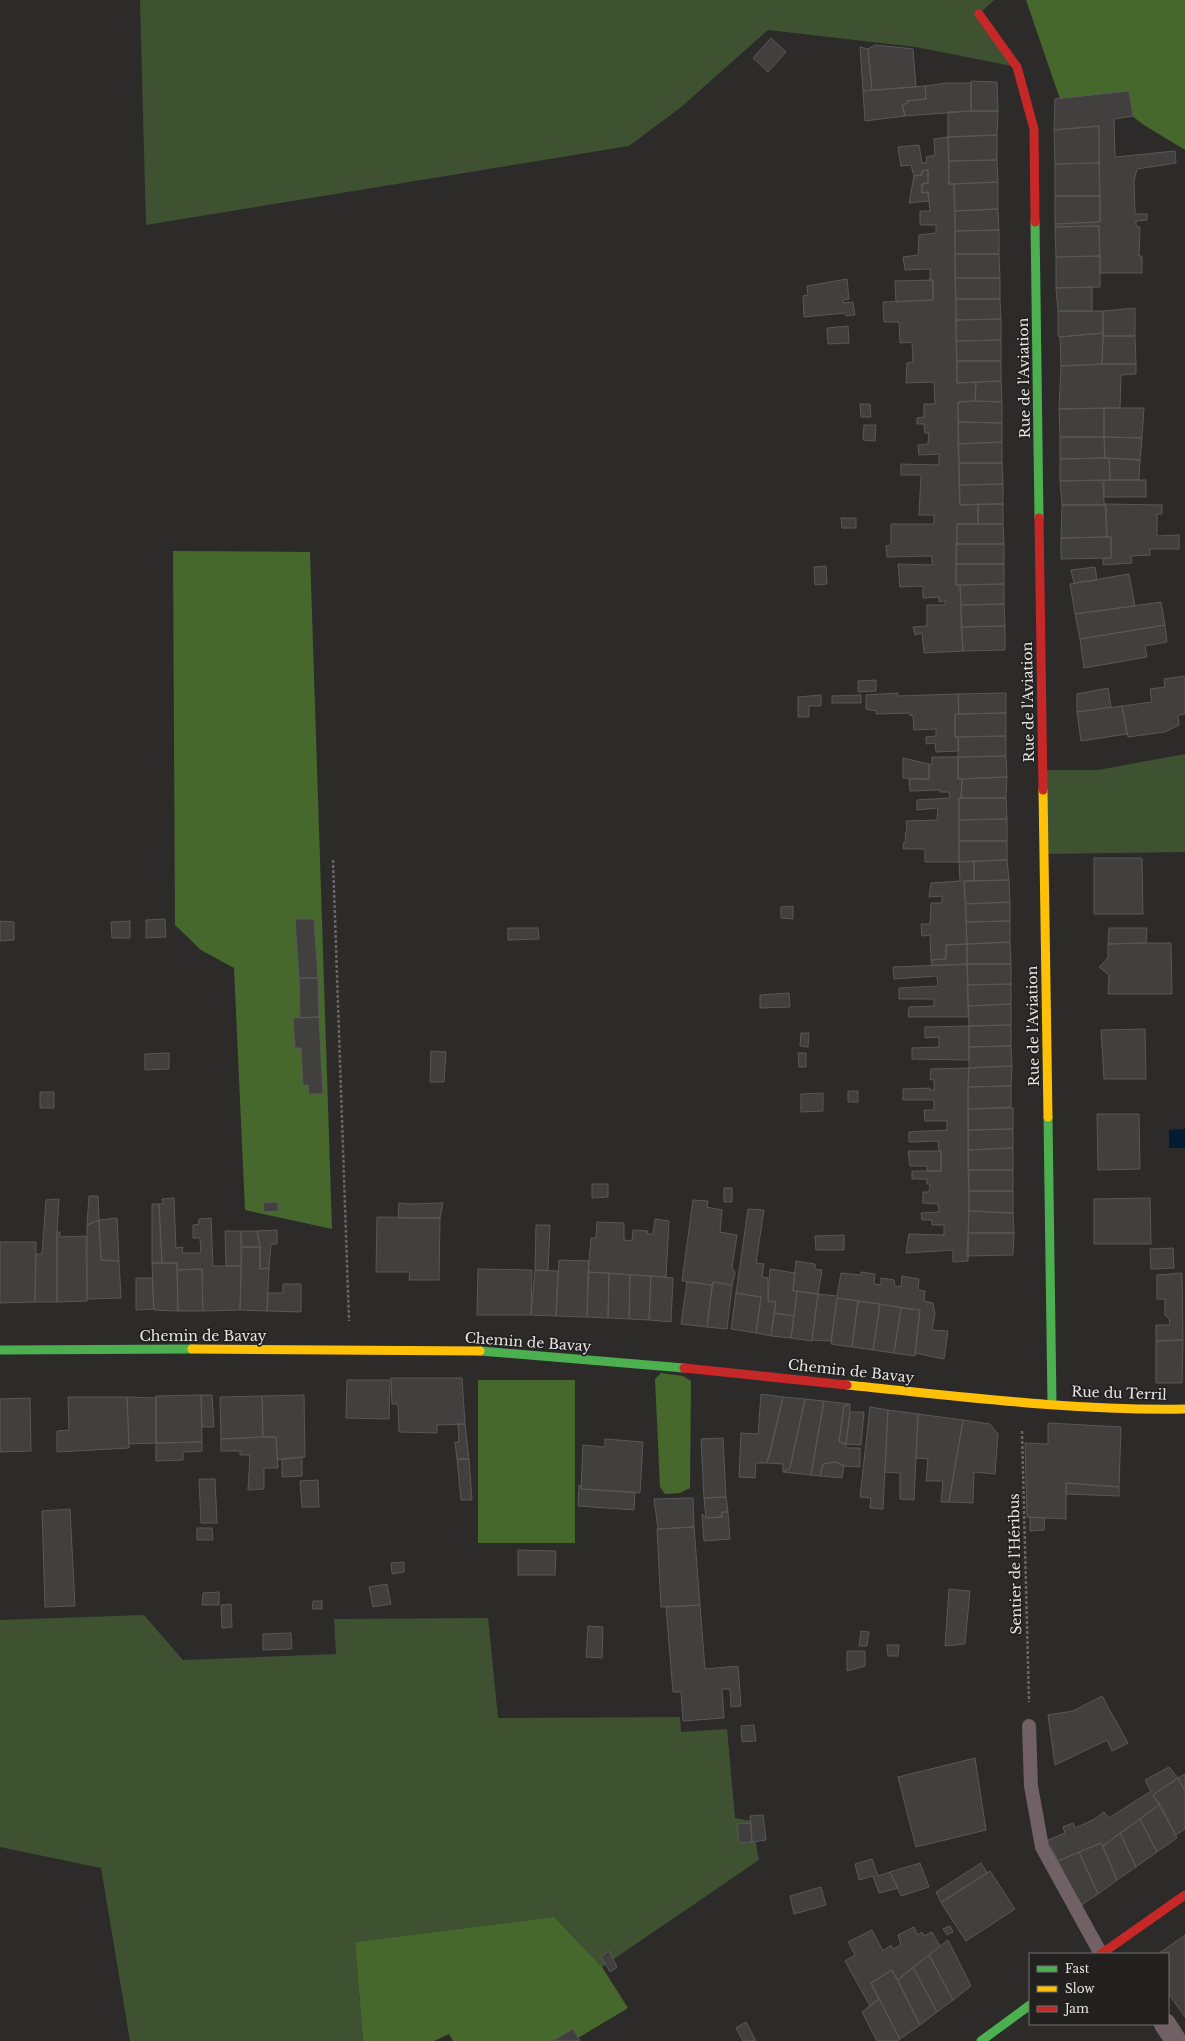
<svg xmlns="http://www.w3.org/2000/svg" width="1185" height="2041" font-family="'Libre Baskerville',serif">
<style>
.green{fill:#3e5231}
.forest{fill:#47682d}
.water{fill:#041c33}
.building{fill:#41403f;stroke:#595858}
.lines{fill:none;stroke-linecap:round;stroke-linejoin:round}
.path{stroke:#6d6266;stroke-width:2.5;stroke-dasharray:3 2;stroke-linecap:butt}
.lane{stroke:#716167;stroke-width:14}
.street{stroke:#716167;stroke-width:22}
.fast{stroke:#4caf50;stroke-width:9}
.slow{stroke:#ffc107;stroke-width:9}
.jam{stroke:#c62828;stroke-width:9}
.labels{text-anchor:middle;dominant-baseline:central;stroke-width:3.5;stroke-linejoin:round;paint-order:stroke}
.street-label{font-size:14px;fill:#e7e5e4;stroke:#232120}
</style>
<rect width="100%" height="100%" fill="#2c2b2a"/>
<path class="green" d="M140 0H994L979 14 1017 67 916 47 768 30 680 108 629 146 146 225Z
M1185 754V852L1044 854 1043 770H1098Z
M144 1615 183 1660 336 1654 334 1619 488 1618 498 1718 680 1717 681 1732 727 1729 735 1818 752 1821 759 1860 602 1967 554 1917 355 1942 363 2041H130L101 1868 0 1847V1620Z"/>
<path class="forest" d="M1026 0H1185V150L1144 125 1116 104 1061 102Z
M173 551 310 552 332 1229 245 1210 234 968 201 950 175 925Z
M661 1373 683 1376 691 1381 690 1488 680 1493 665 1494 660 1487 655 1379Z
M478 1380H575V1543H478Z
M554 1917 602 1967 628 2008 573 2041H453L449 2034 434 2041H363L355 1942Z"/>
<path class="water" d="M1185 1129V1148H1169V1130Z"/>
<path class="building" d="M771 38 786 52 768 72 753 58Z
M875 45 913 49 916 87 872 90 868 49Z
M860 47 868 49 872 90 863 91Z
M971 81 997 82 998 111H971Z
M947 83H971V111L905 116 902 105 908 103 907 101 926 99 925 86Z
M925 86 926 99 907 101 908 103 902 105 905 116 865 121 863 91Z
M1129 91 1133 116 1114 119 1115 157 1175 151 1176 163 1137 169 1134 181 1135 214H1147V220L1136 221V226L1140 227 1139 256H1142V273H1100L1099 226 1055 227V224L1100 222 1099 126 1054 130 1055 99Z
M971 111H998L997 135 948 137V112Z
M1099 126V163L1055 164 1054 130Z
M997 135V160L949 161 948 137Z
M948 137 949 184H954L957 383 976 382 975 401 958 402 960 505 978 504V524H957L956 585H960L963 651 924 653 922 633 915 635 913 627 927 626V605H945L946 601 939 602V597L923 598V586L900 587 898 564 932 565V556L887 557 886 546 891 545V524H934V515H919L921 475H901V464L939 465V454L919 455 918 445 928 444 929 433H925L924 424H917V418L924 417V404H935L934 382 906 383 907 363 913 362 912 342 900 343 899 322H884L883 302 933 300V280H930V269L905 270 903 257 918 255 919 235 936 233V225H920V211H930L928 192 922 193V184L928 183V170L922 171V175L914 176 911 165 901 166 898 147 919 145 922 163H927L926 157 935 155 934 139Z
M997 160 998 182 949 184V161Z
M1099 163 1100 196H1055V164Z
M928 170V183L922 184V193L928 192 929 201 909 203 914 176 922 175V171Z
M998 182V209L955 211 954 184Z
M1055 196H1100V222L1055 224Z
M998 209 999 230 955 231V211Z
M1099 226 1100 256 1056 257 1055 227Z
M999 230V254H955V231Z
M955 254H999L1000 278H955Z
M1100 256V287L1056 288V257Z
M955 278H1000V299H956Z
M847 279 849 299 843 300V303L853 302 855 315 846 316 845 313 804 317 803 296 808 295 807 286Z
M933 280V300L896 302 895 281Z
M1092 287V311H1058L1056 288Z
M956 299H1000L1001 319 956 320Z
M1135 308V336H1103V311Z
M1058 311H1103V333L1060 337 1058 336Z
M1001 319V340L956 341V320Z
M848 326 849 343 828 344 827 328Z
M1103 333 1102 364 1061 366 1060 337Z
M1103 336H1135L1136 364H1102Z
M1001 340V361H957L956 341Z
M957 361H1001V381L957 383Z
M1102 364H1136V374L1121 375 1120 408 1059 409 1061 366Z
M1001 381 1002 402 975 401 976 382Z
M975 401 1002 402V423L958 422V402Z
M860 404H870L871 417H861Z
M1104 408H1144L1142 438 1104 437Z
M1104 408V437H1060L1059 409Z
M958 422 1002 423V442L958 444Z
M864 425H876L875 441 863 440Z
M1060 437H1104L1105 458 1060 459Z
M1104 437 1142 438 1140 460 1105 458Z
M1002 442V463H959L958 444Z
M1105 458H1109L1110 480 1060 481V459Z
M1109 458 1140 460 1139 480H1110Z
M959 463H1002L1003 484 959 485Z
M1103 480 1104 503 1106 505H1062L1060 481Z
M1110 480H1146V497H1104V481Z
M1003 484V504L960 505 959 485Z
M978 504H1003V524H978Z
M1105 504 1162 505V514H1157V536L1179 535V549H1150V555L1131 556 1132 563 1103 565V559L1111 558V537H1107Z
M1062 505H1106L1107 537 1061 538Z
M841 518H856V528H842Z
M957 524H1003L1004 544H957Z
M1107 537H1111V558L1061 559V538Z
M956 544H1004V564H956Z
M956 564H1004V584L956 585Z
M826 566 827 584 815 585 814 567Z
M1095 567 1097 580 1074 583 1071 570Z
M1129 574 1135 606 1075 614 1070 584Z
M1004 584V604L961 605 960 585Z
M1161 602 1165 625 1080 639 1075 614Z
M1004 604 1005 626 961 627V605Z
M1165 625 1167 642 1145 646 1147 657 1084 668 1080 639Z
M1005 626V650L963 651 961 627Z
M1185 676V714L1178 715 1179 725 1165 732 1128 737 1122 706 1152 702 1150 689 1165 687 1164 679Z
M876 680V691L858 692V681Z
M1108 688 1111 707 1077 712V694Z
M898 693V696L958 694 959 714H955V737H958L959 751 936 752 935 743 926 744V737L936 736V729L914 730 913 715 910 716V713L876 714 877 711 866 709V695Z
M1006 693V713L959 714 958 694Z
M821 695V706H809V717H798V697Z
M861 695V703H832V696Z
M1122 706 1127 734 1081 741 1077 712Z
M1006 713V736L955 737V714Z
M1006 736V756L958 757V737Z
M1006 756 1007 777 958 779V757Z
M932 757H958V779H962L961 798H959V862H925V849H903L904 842H906L905 833 907 832 906 821 937 820 938 808 917 810V800L950 798 949 792H940V790L910 791 909 779H929V764L932 765Z
M903 758 929 764V779L903 778Z
M1007 777 1006 798H961L962 779Z
M959 798H1006L1007 819 959 820Z
M1007 819V841H959V820Z
M959 841H1007V860L959 862Z
M1094 858H1142L1143 914H1094Z
M1007 860 1009 880 974 881V861Z
M974 861V881H964L967 944 946 945V959L931 960 930 935 922 936 921 924H930L931 903H942V896L929 897 931 883 960 881 959 862Z
M1009 880 1010 902 966 904 964 881Z
M1010 902V921L966 922V904Z
M793 906V919L781 918V907Z
M165 919 166 937 146 938V920Z
M295 919H314L318 978H299Z
M0 921 14 922V940L0 941Z
M130 921V938H112L111 922Z
M1010 921V942L967 944 966 922Z
M508 928H538L539 939 508 940Z
M1109 928H1147L1146 943 1108 944Z
M1010 942 1011 964H967V944Z
M1146 943H1171L1172 994H1108L1109 975 1099 967 1108 958V944Z
M967 944V964L932 966 931 960 946 959V945Z
M967 964H1011V984L968 985Z
M967 964 969 1017H908L909 1007 934 1006V999H899V988L938 986 937 976 894 979 893 967Z
M299 978H318L319 1017 300 1018Z
M1011 984V1004L968 1006 967 985Z
M789 993 790 1007 760 1008V995Z
M1011 1004V1025L969 1026 968 1006Z
M319 1017 323 1094H309L308 1085 303 1086 301 1048H295L293 1018Z
M1011 1025V1046L969 1047V1026Z
M969 1026V1060L912 1059V1048L939 1047V1037L925 1038V1027Z
M1145 1029 1146 1079H1104L1101 1030Z
M801 1033H809L808 1047 800 1046Z
M1011 1046 1012 1066 969 1068V1047Z
M431 1051 446 1052 444 1082H430Z
M169 1053V1069L145 1070V1054Z
M798 1053H806V1067H799Z
M1012 1066 1011 1086 968 1087 969 1068Z
M969 1068 968 1087 969 1191 968 1261 953 1262V1250L906 1253 909 1234 944 1235V1225H932V1220H922L921 1213 939 1212 938 1204 923 1203V1192H929L930 1184H927V1179H912V1171H941V1151H939L938 1141 909 1142V1132L947 1130V1121H925L924 1110H934V1100H903V1089L930 1088V1090H934V1079L930 1080 931 1069Z
M1011 1086V1107L968 1109V1087Z
M848 1091H858V1102H848Z
M40 1092H54V1108H40Z
M823 1093V1111L801 1112V1094Z
M1013 1108V1129L968 1130V1109Z
M1097 1114H1139L1140 1169 1098 1170Z
M1013 1129V1148L968 1150V1130Z
M1013 1148V1170H968V1150Z
M908 1151H941V1171H927V1166H910Z
M968 1170H1013V1191H969Z
M592 1184H608V1197L592 1198Z
M724 1188H732V1202H724Z
M969 1191H1013V1213L969 1211Z
M89 1196H98L99 1220 87 1225Z
M174 1198 176 1248 183 1247 182 1253H201L200 1238H193V1225L199 1224V1219L211 1218 213 1266H241L240 1310 203 1311 202 1269 177 1270V1263H162L159 1204H163L162 1199Z
M1150 1198 1151 1244H1094V1199Z
M59 1199 57 1232V1302H35L36 1254H42L46 1200Z
M693 1200 708 1201 707 1207 722 1210 720 1232 737 1235 732 1267 735 1273 732 1285 713 1282 712 1285 682 1281Z
M278 1202V1211L264 1212 263 1203Z
M399 1203 411 1204 443 1203 440 1218H398Z
M152 1204H159L162 1263H152Z
M748 1209 764 1210 756 1263 764 1264 762 1277 768 1278V1301L776 1302 771 1336 756 1333 761 1297 736 1293Z
M969 1211 1013 1213 1014 1233H968Z
M377 1217 440 1218 439 1280H409L410 1272H376Z
M117 1218 119 1261 101 1260 99 1220Z
M655 1219 669 1221 666 1277 588 1272 591 1238H596L597 1222 624 1223V1240L632 1241 633 1230 648 1231 647 1234H653Z
M99 1220 101 1260 119 1261 121 1298 87 1299V1225Z
M536 1225H550L548 1271 535 1270Z
M277 1230V1244H271L269 1268 260 1269V1245L257 1231Z
M225 1231H241V1266H226Z
M241 1231H257L260 1247H242Z
M57 1232H60V1237L86 1236 87 1301 57 1302Z
M968 1233H1014L1013 1255 967 1256Z
M844 1235V1250H816L815 1236Z
M0 1242H36L35 1302 0 1303Z
M242 1247H260V1269L269 1268 267 1311 240 1310Z
M1173 1248 1174 1268 1151 1269 1150 1249Z
M559 1260 589 1261 587 1317 556 1316Z
M796 1261 815 1264V1269L822 1270 818 1294 793 1291Z
M152 1263H177L178 1311 154 1310Z
M202 1269 203 1311H178L177 1270Z
M478 1269 532 1270 531 1315H477Z
M770 1269 795 1273 793 1291H797L794 1316 774 1313 776 1302 768 1301Z
M535 1270 558 1271 556 1316 531 1315Z
M588 1272 609 1273 608 1318 587 1317Z
M861 1272 875 1274 874 1284 881 1285V1278L894 1280 895 1286 901 1287 902 1276 919 1279 918 1290 925 1291 924 1301 933 1303 935 1314 932 1330 948 1331 944 1359 915 1353 920 1310 837 1298 831 1341 812 1340 818 1294 837 1296 841 1273 861 1275Z
M609 1273 630 1275 629 1319 608 1318Z
M1182 1273 1183 1340 1156 1341V1325H1170L1169 1319 1165 1315V1299H1157V1275Z
M630 1275 651 1276 649 1320 629 1319Z
M651 1276 673 1278 671 1322 649 1320Z
M136 1278H152L154 1309 136 1310Z
M687 1282 712 1285 707 1327 681 1324Z
M713 1282 732 1285 727 1329 707 1327Z
M283 1284H301V1312L267 1311 268 1293H283Z
M797 1291 818 1294 812 1341 791 1338Z
M736 1293 761 1297 756 1333 731 1329Z
M837 1298 858 1301 852 1347 831 1344Z
M858 1301 880 1304 873 1350 852 1347Z
M880 1304 901 1308 894 1353 873 1350Z
M901 1308 920 1310 915 1356 894 1353Z
M774 1313 794 1316 791 1338 771 1336Z
M1183 1340 1182 1383H1156V1341Z
M391 1378H462L465 1424 437 1425V1433L399 1432 398 1404H392Z
M347 1380H390L389 1419 346 1418Z
M761 1394 783 1397 771 1450 767 1463H756L755 1478 739 1477 741 1433 758 1434Z
M201 1395H212L214 1427H202Z
M201 1395 202 1442 156 1443V1396Z
M304 1395 305 1457 277 1460 276 1437H263L262 1396Z
M262 1396 263 1437 221 1439 220 1397Z
M68 1397H127L129 1448 57 1452V1431L69 1430Z
M127 1397 156 1398V1443L129 1444Z
M783 1397 805 1399 790 1468 783 1472V1464L767 1463Z
M30 1398 31 1451 0 1452V1399Z
M805 1399 824 1401 811 1475 783 1472 790 1468Z
M824 1401 849 1404 844 1406 839 1442 846 1444V1448H860V1467L844 1466 836 1462 823 1464 820 1476 811 1475Z
M850 1404V1412L846 1444 839 1442 844 1406Z
M870 1407 888 1410 883 1509 870 1508 871 1498 860 1497Z
M888 1410 918 1414 914 1500 900 1499V1473L885 1472Z
M850 1412H864L861 1445 846 1444Z
M918 1414 963 1420 949 1502H941L943 1481H926L928 1459 916 1458Z
M963 1420 990 1424 998 1434 995 1474 974 1472 973 1503 949 1502Z
M1048 1423 1121 1427 1119 1487 1066 1483V1519L1027 1517 1025 1443 1048 1444Z
M458 1424H465L469 1459H457L455 1442H459Z
M263 1437H276L278 1468H264V1489L248 1490 250 1455H240V1451H221V1439Z
M723 1438 726 1497 704 1498 701 1439Z
M605 1439 643 1442 640 1493 581 1489 583 1445 605 1447Z
M202 1442V1451L183 1452V1460L156 1461V1443Z
M302 1457V1476L282 1477V1459Z
M457 1459H469L472 1500H461Z
M836 1462 844 1466 842 1478 820 1476 823 1464Z
M199 1479H215L217 1523H201Z
M318 1480 319 1507H302L300 1481Z
M1066 1483 1119 1487V1496L1066 1494Z
M579 1485 581 1486V1489L635 1492 634 1510 578 1506Z
M726 1497 728 1512H722V1517L706 1518 704 1498Z
M693 1498 694 1527 658 1529 654 1499Z
M70 1509 75 1606 45 1607 42 1511Z
M722 1512H728L730 1539 704 1541 702 1514 706 1518 722 1517Z
M1030 1517 1045 1518 1044 1530 1030 1531Z
M694 1527 700 1605 661 1607 657 1529Z
M197 1528H212L213 1540H197Z
M518 1550 556 1551 555 1575H518Z
M404 1562V1572L392 1574 391 1563Z
M387 1584 391 1604 373 1607 369 1587Z
M949 1589 970 1591 965 1644 945 1646Z
M219 1592V1605H202L203 1593Z
M313 1601H322V1609H312Z
M231 1604 232 1627 222 1628 221 1605Z
M700 1605 705 1669 738 1666 741 1706 731 1707 730 1689H722L724 1718 683 1721 681 1692H673L666 1607Z
M588 1626 603 1627 602 1658 586 1657Z
M861 1631 869 1632 867 1646H859Z
M291 1633 292 1649 263 1650V1634Z
M887 1645H899L898 1656H888Z
M847 1651H865V1666L847 1671Z
M1102 1696 1128 1743 1112 1751 1107 1740 1055 1765 1048 1715 1073 1711Z
M754 1725 756 1741 742 1742 741 1726Z
M975 1758 986 1830 916 1847 898 1777Z
M1169 1767 1178 1778 1153 1795 1160 1804 1103 1846 1101 1843 1058 1861 1048 1840 1065 1833 1063 1827 1073 1823 1075 1828 1093 1820 1104 1812 1109 1818 1151 1791 1145 1780Z
M1185 1774V1791L1178 1778Z
M1178 1778 1185 1791V1829L1176 1835 1153 1795Z
M1160 1804 1177 1838 1157 1852 1140 1819Z
M763 1815 766 1840 752 1842 750 1816Z
M1140 1819 1157 1852 1136 1867 1120 1833Z
M751 1823 752 1842 739 1843 737 1824Z
M1120 1833 1136 1867 1117 1880 1103 1846Z
M1101 1843 1117 1880 1098 1894 1079 1852Z
M1079 1852 1098 1894 1080 1906 1058 1861Z
M872 1859 878 1876 890 1872 898 1888 879 1893 873 1876 859 1880 855 1864Z
M920 1863 929 1887 901 1896 890 1872Z
M981 1863 987 1873 941 1902 936 1892Z
M990 1871 1015 1909 966 1941 941 1903Z
M821 1887 826 1905 794 1914 790 1896Z
M950 1926 953 1932 947 1935 943 1929Z
M914 1927 918 1935 922 1932 924 1936 932 1932 940 1946 898 1980 892 1970 871 1983 879 1999 870 2006 845 1961 855 1955 848 1942 872 1930 883 1951 891 1945 893 1949 901 1945 898 1935Z
M1185 1935V2017L1168 1993V1954H1158Z
M948 1940 971 1986 953 2000 929 1955Z
M609 1951 617 1967 610 1972 601 1956Z
M929 1955 953 2000 937 2012 913 1967Z
M913 1967 937 2012 920 2025 898 1980Z
M892 1970 920 2025 900 2039 871 1983Z
M879 1999 900 2039 898 2041H877L862 2012Z
M746 2022 756 2041H743L736 2028Z
M573 2029 580 2041H554V2040Z"/>
<g class="lines">
<path class="path" d="M333 860 349 1321
M1022 1431 1029 1702"/>
<path class="lane" d="M1029 1726 1031 1786 1042 1847 1101 1954"/>
<path class="street" d="M1165 2024 1176 2041"/>
<path class="fast" d="M1035 222 1039 518
M1048 1117 1052 1404
M0 1350 192 1349
M480 1351 684 1368
M981 2041 1030 2005"/>
<path class="slow" d="M1043 790 1048 1117
M192 1349 480 1351
M847 1385C959 1396 1072 1411 1185 1409"/>
<path class="jam" d="M979 14 1017 67 1034 129 1035 222
M1039 518 1043 790
M684 1368 847 1385
M1101 1954 1185 1895"/>
</g>
<g class="labels">
<g class="street-label">
<text transform="translate(1024 378) rotate(-91)">Rue de l'Aviation</text>
<text transform="translate(1028 702) rotate(-91)">Rue de l'Aviation</text>
<text transform="translate(1033 1026) rotate(-91)">Rue de l'Aviation</text>
<text x="203" y="1336">Chemin de Bavay</text>
<text transform="translate(528 1342) rotate(4)">Chemin de Bavay</text>
<text transform="translate(851 1371) rotate(6)">Chemin de Bavay</text>
<text transform="translate(1119 1393) rotate(2)">Rue du Terril</text>
<text transform="translate(1015 1564) rotate(-91)">Sentier de l'Héribus</text>
</g>
</g>
<rect x="1029" y="1953" width="140" height="72" fill="#232120" stroke="#716f6e"/>
<rect x="1037" y="1966" width="20" height="6" fill="#4caf50" stroke="#716f6e"/>
<text x="1065" y="1973" font-size="12" fill="#e7e5e4">Fast</text>
<rect x="1037" y="1986" width="20" height="6" fill="#ffc107" stroke="#716f6e"/>
<text x="1065" y="1993" font-size="12" fill="#e7e5e4">Slow</text>
<rect x="1037" y="2006" width="20" height="6" fill="#c62828" stroke="#716f6e"/>
<text x="1065" y="2013" font-size="12" fill="#e7e5e4">Jam</text>
</svg>
